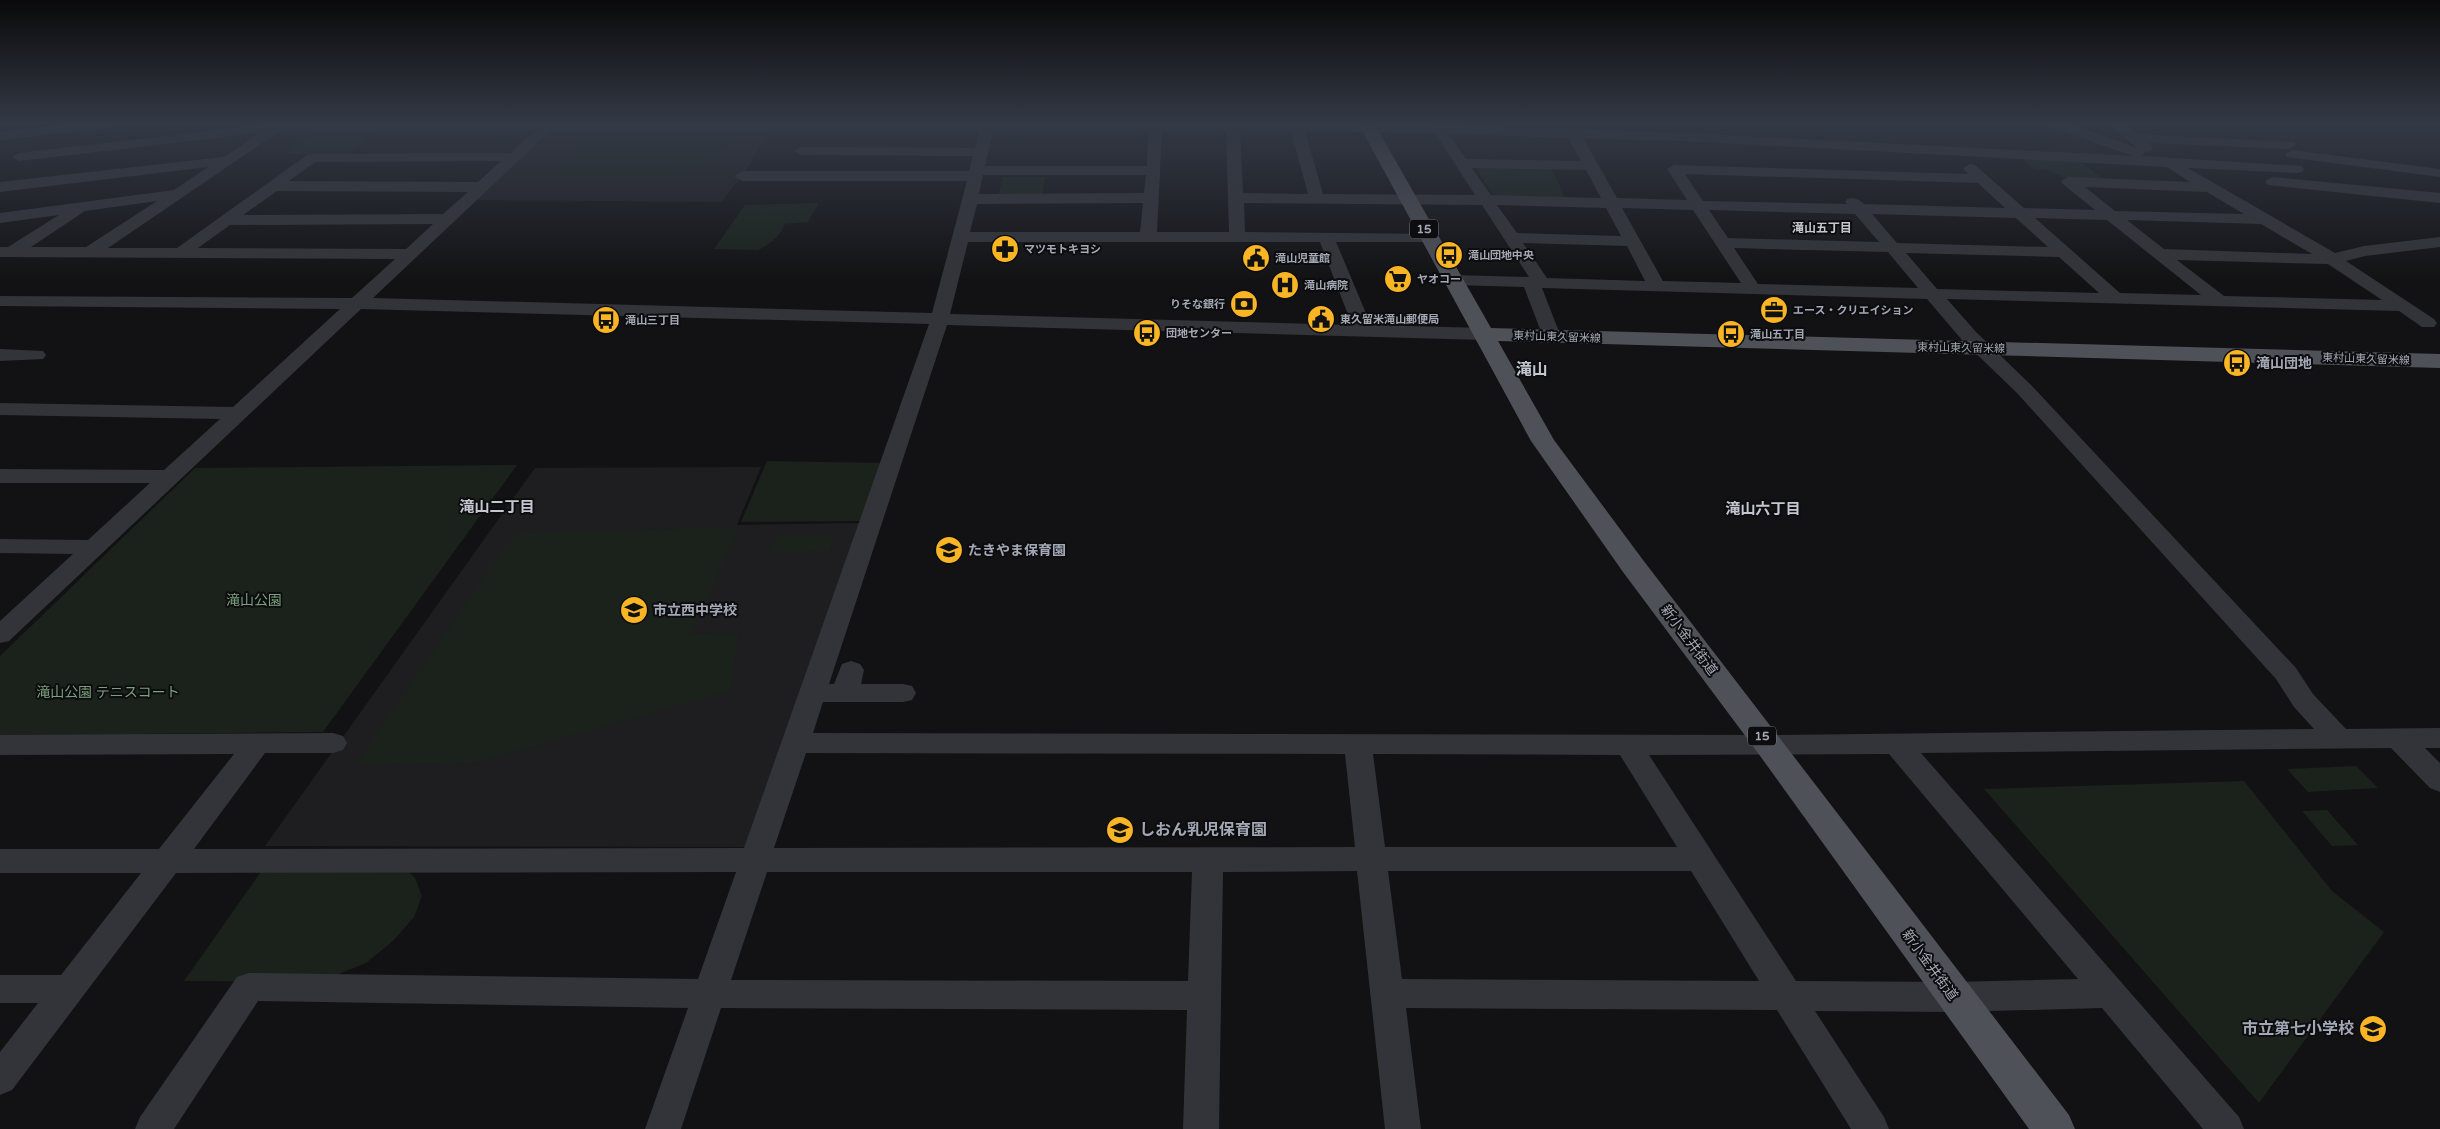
<svg xmlns="http://www.w3.org/2000/svg" width="2440" height="1129" font-family="'Varela Round','Noto Sans JP',sans-serif">
<style>
.built{fill:#1e1e21}
.green{fill:#1a221b}
.lines{fill:none;stroke-linecap:round;stroke-linejoin:round}
.minor{fill:#333439;fill-rule:evenodd}
.major{fill:#4f5158;fill-rule:evenodd}
.labels{text-anchor:middle;dominant-baseline:central;stroke-width:4;stroke-linejoin:round;paint-order:stroke}
.far-poi-label{font-size:11px;font-weight:bold;fill:#a3a8b5;stroke:#0d0d0f;text-anchor:start}
.far-street-label{font-size:11px;fill:#a3a8b5;stroke:#0d0d0f}
.far-neighbourhood-label{font-size:12px;font-weight:bold;fill:#c4c7d1;stroke:#0d0d0f}
.shield{fill:#0d0d0f;stroke:#767a83;stroke-width:1}
.shield-label{font-size:12px;font-weight:bold;fill:#a3a8b5}
.poi-label{font-size:14px;font-weight:bold;fill:#a3a8b5;stroke:#0d0d0f;text-anchor:start}
.park-label{font-size:14px;fill:#79a17c;stroke:#0d0d0f}
.street-label{font-size:14px;fill:#a3a8b5;stroke:#0d0d0f}
.neighbourhood-label{font-size:15px;font-weight:bold;fill:#c4c7d1;stroke:#0d0d0f}
.quarter-label{font-size:16px;font-weight:bold;fill:#c4c7d1;stroke:#0d0d0f}
.near-poi-label{font-size:16px;font-weight:bold;fill:#a3a8b5;stroke:#0d0d0f;text-anchor:start}
</style>
<rect width="100%" height="100%" fill="#121214"/>
<path class="built" d="M546 128 772 129 742 176 721 202 468 200Z
M761 467 737 525 862 523 756 847 265 846 535 468Z"/>
<path class="green" d="M321 128H382L348 154H285Z
M691 134 687 141 729 142 702 170 622 177H552L589 141H629L635 135Z
M2020 157 2078 160 2105 180 2066 179 2051 171 2032 168Z
M1475 167 1552 169 1565 198H1495Z
M1003 177H1045L1042 197H998Z
M819 203 808 222 785 224C780 236 771 244 758 250L714 249 745 205Z
M767 461 882 463 865 521 741 522Z
M517 465 323 732 139 734 136 738 0 737V656L195 468Z
M739 527 691 634 739 633 730 691 479 762 356 764 514 534Z
M835 535 829 551 769 552 776 536Z
M2356 766 2378 788 2308 792 2287 769Z
M2244 781 2332 891 2384 932 2259 1103 1984 789Z
M2327 810 2358 845 2332 846 2302 811Z
M401 865 415 878 422 896 414 917 393 941 366 963 319 982 184 981 265 866Z"/>
<g class="lines">
<path class="minor" d="M79 123H125L118 127 0 140V132Z
M277 123H1376L1684 133 2133 156 2047 126 2045 123H2066L2137 148 2107 123H2123L2137 134 2294 142 2296 145 2289 149 2149 143 2153 148 2151 151 2145 152 2142 156 2302 166 2304 169 2302 172 2297 173 2188 168 2335 253 2364 246 2440 237V247L2365 256 2346 261 2434 319 2437 323 2434 327H2422L2399 311 1947 299 1976 332 2031 385 2296 668 2313 694 2346 729 2440 728V748H2425L2440 763V792L2430 788 2391 748 1921 753 2239 1117 2244 1129H2203L2102 1008 1954 1012 1815 1011 1884 1117 1889 1129H1851L1777 1010 1406 1008 1421 1129H1385L1357 871 1223 872 1219 1129H1183L1187 1010 721 1008 681 1129H645L688 1008 258 1001 174 1129H135L140 1117 237 977 249 973 698 979 736 872 176 873 12 1090 0 1095V1052L38 1003H0V975H61L141 873H0V849H159L234 754 0 755V735L333 733 343 736 347 743 343 750 333 753H265L194 849 744 848 929 324 361 309 9 641 0 643V621L73 554 0 553V539L88 540 150 483H0V469L164 470 220 419 0 415V403L233 407 340 309 0 306V296L352 298 395 259 0 257V247H8L59 215 0 223V213L174 190 208 167 0 192V182L224 157 259 133 19 161 12 157 19 153ZM280 131H534L511 153 312 154 307 155 177 248H108ZM550 131H979L975 148 801 147 794 151 801 155 973 156 969 171H742L734 176 742 181H967L932 313 373 298ZM993 131H1148L1147 166H985ZM1162 131H1226L1229 232H1157ZM1240 131H1291L1308 194 1243 193ZM1305 131 1435 133 1475 195 1323 194ZM1449 134 1568 138 1581 161 1466 159ZM1583 138 1684 141 2167 167 2190 182 2069 177 2064 179 2061 182 2064 185 2095 210 2024 208 1975 165 1970 164 1963 168 1968 174 1674 165 1667 169 1687 200 1617 198ZM501 161 478 182 289 181 315 162ZM1472 168 1586 170 1601 198 1491 195ZM1685 174 1978 183 2005 208 1864 204C1858 199 1855 197 1847 199L1845 202 1847 204 1703 201ZM983 175H1146L1144 193 979 194ZM2085 187 2207 192 2244 214 2115 211ZM277 191 468 192 443 214 243 215ZM157 201 86 247H31L85 211ZM1143 203 1140 232H970L977 204ZM1244 203 1482 205 1529 277 1453 275 1447 276 1444 280 1447 284 1453 285 1524 287 1543 337 1545 341H1559L1561 337 1542 288 1927 299 1962 340 2017 393 2276 679 2294 707 2314 729 1769 735 813 733 823 702H903L912 700 916 693 912 686 903 684H861L864 670 860 664 851 661 842 664 834 684H829L947 325 1483 340 1490 338 1492 334 1490 330 1483 328 1371 325 1336 242H1429L1435 240 1437 237 1435 234 1245 232ZM1497 205 1606 208 1621 236 1517 233ZM1622 208 1693 210 1741 283 1663 281ZM1709 210 1855 214 1879 242 1728 238ZM1872 214 2016 218 2048 247 1897 243ZM2035 218 2107 220 2201 295 2120 293ZM2127 220 2261 224 2312 254 2164 249ZM433 224 406 249 198 248 230 225ZM968 242H1320L1352 325 950 314ZM1523 243 1627 246 1645 281 1547 278ZM1734 248 1888 252 1918 288 1758 284ZM1906 253 2059 257 2099 293 1937 289ZM2177 260 2328 264 2382 300 2224 296ZM806 753 1345 754 1355 847 774 848ZM1373 754 1620 755 1677 847H1385ZM1889 754 2078 979 1954 982 1796 981 1649 755ZM1388 871H1691L1759 981 1402 979ZM767 872H1192L1188 981 731 980Z
M2292 150 2440 169V177L2287 157 2285 154Z
M2273 177 2440 193V203L2268 185 2265 182 2268 179Z
M0 349 43 351 46 355 43 359 0 361Z"/>
<path class="major" d="M1358 123H1374L1491 328 2440 354V368L1498 341 1554 440 1643 560 2069 1115 2075 1129H2029L1758 753 1623 572 1531 441Z"/>
</g>
<linearGradient id="sky" x2="0" y2="1"><stop stop-color="#0a0a0b"/><stop offset="0.44" stop-color="#333945"/><stop offset="1" stop-color="#333945" stop-opacity="0"/></linearGradient>
<rect width="2440" height="281" fill="url(#sky)"/>
<defs>
<g id="pharmacy-disc" transform="scale(1.4375)"><circle r="9.5" fill="#f9b524" stroke="#0d0d0f"/><path d="M-2-6h4v4h4v4h-4v4h-4v-4h-4v-4h4Z" fill="#111"/></g>
<g id="bus-disc" transform="scale(1.4375)"><circle r="9.5" fill="#f9b524" stroke="#0d0d0f"/><path d="M-5-6H5V4H4V6H2V4H-2V6H-4V4H-5ZM-3.5-4V0h7V-4ZM-3.5 1.2v1.5H-2V1.2ZM2 1.2v1.5H3.5V1.2Z" fill="#111"/></g>
<g id="civic-disc" transform="scale(1.4375)"><circle r="9.5" fill="#f9b524" stroke="#0d0d0f"/><path d="M-.6-6.5H3V-4.5H.6V-3L4-1V1h2V6H-6V1h2V-1L-.6-3ZM-1.2 2.5V6h2.4V2.5Z" fill="#111"/></g>
<g id="supermarket-disc" transform="scale(1.4375)"><circle r="9.5" fill="#f9b524" stroke="#0d0d0f"/><path d="M-6-5.5h2.5l.6 2H6L4.5 2H-2.5L-4.4-4H-6ZM-1.5 3.2a1.3 1.3 0 1 0 .1 0ZM3 3.2a1.3 1.3 0 1 0 .1 0Z" fill="#111"/></g>
<g id="hospital-disc" transform="scale(1.4375)"><circle r="9.5" fill="#f9b524" stroke="#0d0d0f"/><path d="M-5-5h3v3.5h4V-5h3V5h-3V1.5h-4V5h-3Z" fill="#111"/></g>
<g id="bank-disc" transform="scale(1.4375)"><circle r="9.5" fill="#f9b524" stroke="#0d0d0f"/><path d="M-6-4H6V4H-6ZM0-2.3a2.3 2.3 0 1 0 0 4.6a2.3 2.3 0 1 0 0-4.6Z" fill="#111"/></g>
<g id="office-disc" transform="scale(1.4375)"><circle r="9.5" fill="#f9b524" stroke="#0d0d0f"/><path d="M-6-3h4V-5.5h4V-3h4V5H-6ZM-1-4.5V-3h2v-1.5ZM-6 0V1H6V0Z" fill="#111"/></g>
<g id="school-disc" transform="scale(1.4375)"><circle r="9.5" fill="#f9b524" stroke="#0d0d0f"/><path d="M0-5L7-2L0 1L-7-2ZM-4 1L0 2.5L4 1V4Q0 6-4 4Z" fill="#111"/></g>
</defs>
<g fill-rule="evenodd">
<use href="#pharmacy-disc" x="1005" y="249"/>
<use href="#bus-disc" x="1449" y="255"/>
<use href="#civic-disc" x="1256" y="258"/>
<use href="#supermarket-disc" x="1398" y="279"/>
<use href="#hospital-disc" x="1285" y="285"/>
<use href="#bank-disc" x="1244" y="304"/>
<use href="#office-disc" x="1774" y="310"/>
<use href="#civic-disc" x="1321" y="319"/>
<use href="#bus-disc" x="606" y="320"/>
<use href="#bus-disc" x="1147" y="333"/>
<use href="#bus-disc" x="1731" y="334"/>
<use href="#bus-disc" x="2237" y="363"/>
<use href="#school-disc" x="949" y="550"/>
<use href="#school-disc" x="634" y="610"/>
<use href="#school-disc" x="1120" y="830"/>
<use href="#school-disc" x="2373" y="1029"/>
</g>
<g class="labels">
<g class="far-poi-label">
<text x="1024" y="249">マツモトキヨシ</text>
<text x="1468" y="255">滝山団地中央</text>
<text x="1275" y="258">滝山児童館</text>
<text x="1417" y="279">ヤオコー</text>
<text x="1304" y="285">滝山病院</text>
<text x="1225" y="304" text-anchor="end">りそな銀行</text>
<text x="1793" y="310">エース・クリエイション</text>
<text x="1340" y="319">東久留米滝山郵便局</text>
<text x="625" y="320">滝山三丁目</text>
<text x="1166" y="333">団地センター</text>
<text x="1750" y="334">滝山五丁目</text>
</g>
<g class="far-street-label">
<text transform="translate(1557 337) rotate(2)">東村山東久留米線</text>
<text transform="translate(1961 348) rotate(1)">東村山東久留米線</text>
<text transform="translate(2366 359) rotate(2)">東村山東久留米線</text>
</g>
<g class="far-neighbourhood-label">
<text x="1822" y="228">滝山五丁目</text>
</g>
<g class="shield">
<rect x="1410" y="219.5" width="28" height="19" rx="4"/>
<rect x="1748" y="726.5" width="28" height="19" rx="4"/>
</g>
<g class="shield-label">
<text x="1424" y="229">15</text>
<text x="1762" y="736">15</text>
</g>
<g class="poi-label">
<text x="2256" y="363">滝山団地</text>
<text x="968" y="550">たきやま保育園</text>
<text x="653" y="610">市立西中学校</text>
</g>
<g class="park-label">
<text x="254" y="600">滝山公園</text>
<text x="108" y="692">滝山公園 テニスコート</text>
</g>
<g class="street-label">
<text transform="translate(1689 640) rotate(53)">新小金井街道</text>
<text transform="translate(1930 965) rotate(54)">新小金井街道</text>
</g>
<g class="neighbourhood-label">
<text x="497" y="507">滝山二丁目</text>
<text x="1763" y="509">滝山六丁目</text>
</g>
<g class="quarter-label">
<text x="1532" y="370">滝山</text>
</g>
<g class="near-poi-label">
<text x="1139" y="830">しおん乳児保育園</text>
<text x="2354" y="1029" text-anchor="end">市立第七小学校</text>
</g>
</g>
</svg>
